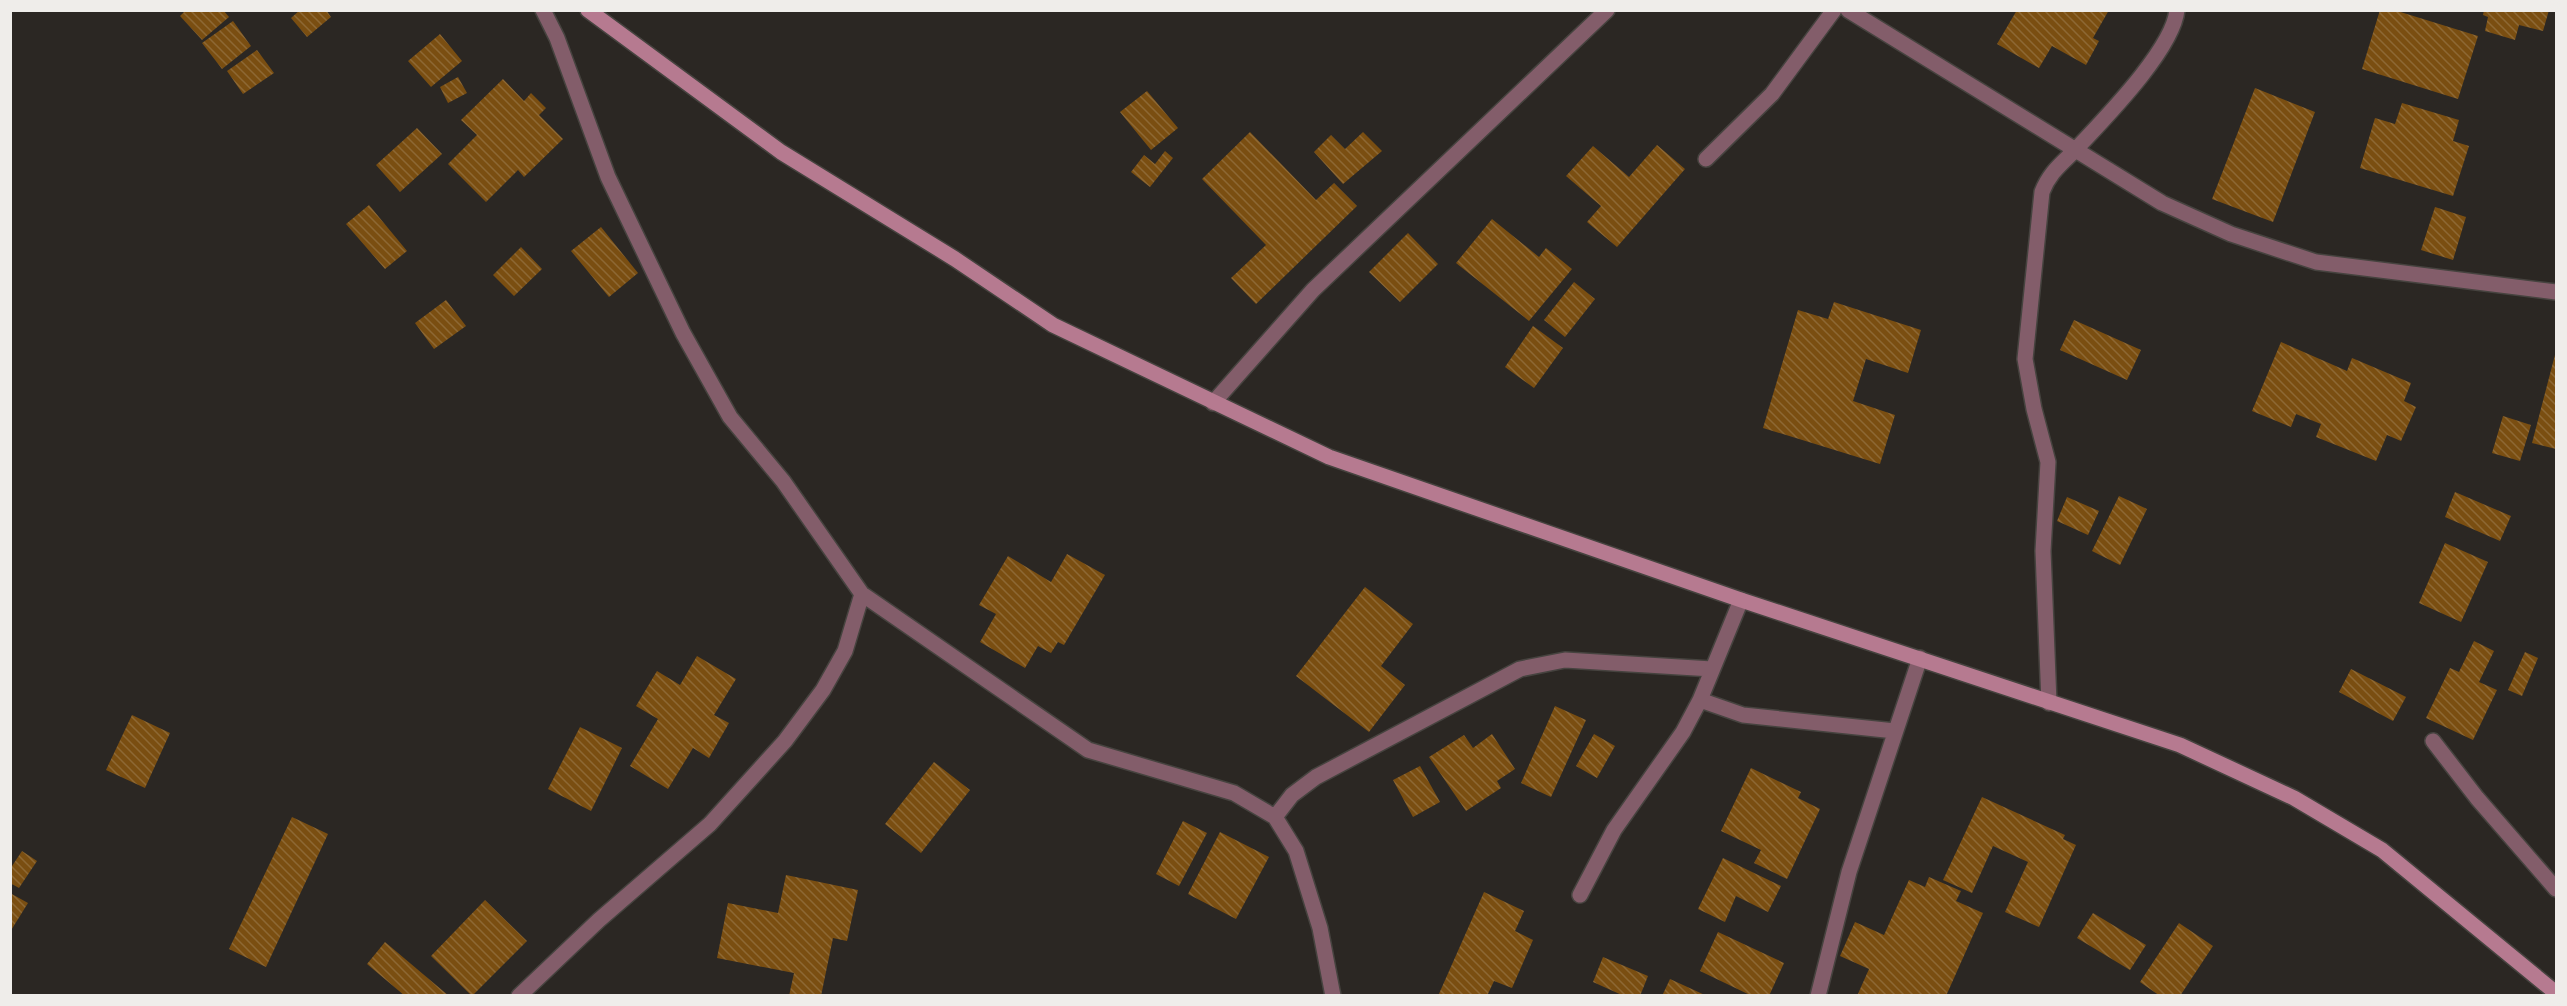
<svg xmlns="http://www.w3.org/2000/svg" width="2567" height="1006" font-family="'Zilla Slab',serif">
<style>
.building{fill:url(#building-back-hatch)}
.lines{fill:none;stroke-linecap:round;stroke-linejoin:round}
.street-casing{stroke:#46433f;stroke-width:18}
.secondary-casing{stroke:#46433f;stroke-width:18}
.street{stroke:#835d6a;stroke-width:15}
.secondary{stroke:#b67a90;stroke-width:15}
</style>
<defs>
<pattern id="building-back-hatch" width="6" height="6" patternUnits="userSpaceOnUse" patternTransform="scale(1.5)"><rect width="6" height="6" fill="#7a4e11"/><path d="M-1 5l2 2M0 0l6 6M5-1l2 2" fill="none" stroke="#8d6834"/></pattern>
</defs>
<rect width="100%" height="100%" fill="#2b2723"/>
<path class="building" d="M186 10H223L229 17 202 40 180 16Z
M300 10H326L331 17 307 37 291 18Z
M2017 10H2109L2093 38 2099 41 2086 65 2052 46 2039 68 1997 44Z
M2380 10H2394L2478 36 2458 99 2362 69Z
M2484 10H2549L2543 31 2519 25 2515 40 2485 31 2488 17 2483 15Z
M233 21 251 46 222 69 202 43Z
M440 34 462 61 431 87 408 61Z
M257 50 274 73 243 94 227 71Z
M458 77 467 93 448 103 440 87Z
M503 79 524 101 531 93 546 108 539 115 563 139 524 177 518 170 486 202 448 164 477 135 461 120Z
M2255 88 2315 112 2273 222 2212 199Z
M1147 91 1178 128 1151 150 1120 112Z
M2402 103 2459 120 2453 141 2469 146 2453 196 2360 168 2375 118 2395 124Z
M417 128 442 154 400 192 376 165Z
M1250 132 1316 200 1334 183 1357 206 1256 304 1231 278 1266 245 1202 179Z
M1363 132 1382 151 1343 184 1314 152 1331 135 1345 149Z
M1657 145 1685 169 1617 247 1587 222 1601 206 1566 176 1593 146 1629 177Z
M1165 151 1173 158 1150 187 1131 172 1144 155 1155 164Z
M369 205 407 251 385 269 346 224Z
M2435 207 2466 217 2453 260 2421 250Z
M1492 219 1539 257 1546 248 1572 269 1529 321 1456 263Z
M601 227 638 273 609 297 571 251Z
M1408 233 1438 264 1400 302 1369 272Z
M521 247 542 269 514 296 493 275Z
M1574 282 1595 299 1565 337 1544 320Z
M446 300 466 326 434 349 415 323Z
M1834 302 1921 330 1908 373 1866 359 1853 401 1895 415 1880 464 1763 428 1798 310 1828 319Z
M2074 320 2141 350 2127 380 2060 350Z
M1533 326 1563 348 1534 388 1505 367Z
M2281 342 2347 371 2352 358 2411 383 2404 401 2416 407 2401 441 2387 435 2376 461 2316 437 2321 424 2296 414 2291 427 2252 411Z
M2556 351V449L2532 443Z
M2503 416 2531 425 2520 461 2492 453Z
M2455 492 2511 516 2500 541 2445 517Z
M2119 496 2147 509 2120 565 2092 551Z
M2067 497 2099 511 2088 535 2057 521Z
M2445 543 2488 562 2461 622 2419 603Z
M1067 554 1105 575 1064 645 1058 642 1051 653 1038 646 1025 668 980 642 996 614 979 605 1008 556 1051 582Z
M1365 587 1413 624 1381 666 1405 685 1369 732 1296 676Z
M2474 641 2494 651 2479 682 2497 690 2473 740 2426 718 2450 668 2459 672Z
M2525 652 2538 658 2522 696 2508 690Z
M697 656 736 679 714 715 729 723 709 758 693 748 668 789 630 766 658 719 636 706 657 671 680 685Z
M2351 669 2406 697 2393 721 2339 692Z
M1555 706 1586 720 1551 797 1521 783Z
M132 715 170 733 145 788 106 770Z
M580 727 622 748 591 811 548 789Z
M1492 734 1515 769 1497 781 1501 788 1466 811 1429 757 1464 735 1473 748Z
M1594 734 1615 746 1597 778 1576 766Z
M934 762 970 790 921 853 885 824Z
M1420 766 1440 802 1413 817 1393 780Z
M1751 768 1801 792 1798 798 1820 809 1787 879 1754 863 1761 850 1721 831Z
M1982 797 2065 835 2063 839 2076 845 2039 927 2005 912 2028 862 1993 846 1972 893 1943 880Z
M292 817 328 834 266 967 229 949Z
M1183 821 1207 833 1179 886 1156 874Z
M1220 832 1269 857 1236 919 1188 894Z
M22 851 37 861 19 888 10 883V869Z
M1723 858 1781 886 1768 912 1736 896 1725 922 1698 909Z
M786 875 858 890 847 941 833 938 821 996H789L794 973 717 958 728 903 778 913Z
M1929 877 1961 891 1956 901 1983 913 1946 996H1857L1869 969 1840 956 1855 922 1884 935 1909 880 1925 887Z
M1484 892 1524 911 1515 931 1533 940 1512 988 1494 981 1487 996H1438Z
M10 893 28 903 10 932Z
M485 900 527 941 472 996 431 956Z
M2093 913 2146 945 2130 970 2077 938Z
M2179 923 2213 946 2180 996H2160L2140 982Z
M1718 932 1784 963 1769 996H1752L1700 971Z
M385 942 449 996H405L367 964Z
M1603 957 1648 976 1640 996H1624L1593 982Z
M1670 979 1707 996H1662Z"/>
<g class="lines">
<g class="street-casing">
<path id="street" d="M543 10 557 38 608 177 683 333 730 417 783 481 862 594 1088 750 1234 793 1275 817 1296 851 1320 928 1333 996
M1848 10 2162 203 2231 234 2316 262 2556 292
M1706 159 1772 94 1834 10
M1213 403 1313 290 1607 10
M1700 700 1743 715 1895 731
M2049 703 2043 551 2048 462 2034 409 2025 359 2042 192C2050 171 2063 163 2078 147 2106 117 2173 49 2177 10
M2433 741 2477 798 2556 889
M1275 817 1292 795 1316 777 1520 669 1565 660 1712 669
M1580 895 1614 830 1683 732 1700 700 1741 600
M519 996 599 920 710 824 785 741 823 690 845 651 862 594
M1818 996 1849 872 1920 658"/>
</g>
<g class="secondary-casing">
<path id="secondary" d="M588 10 781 152 955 259 1053 325 1329 457 1741 600 2180 745 2294 798 2382 850 2556 993"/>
</g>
<use href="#street" class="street"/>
<use href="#secondary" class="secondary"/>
</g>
<rect width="2567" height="1006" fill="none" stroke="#efedea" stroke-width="24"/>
</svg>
